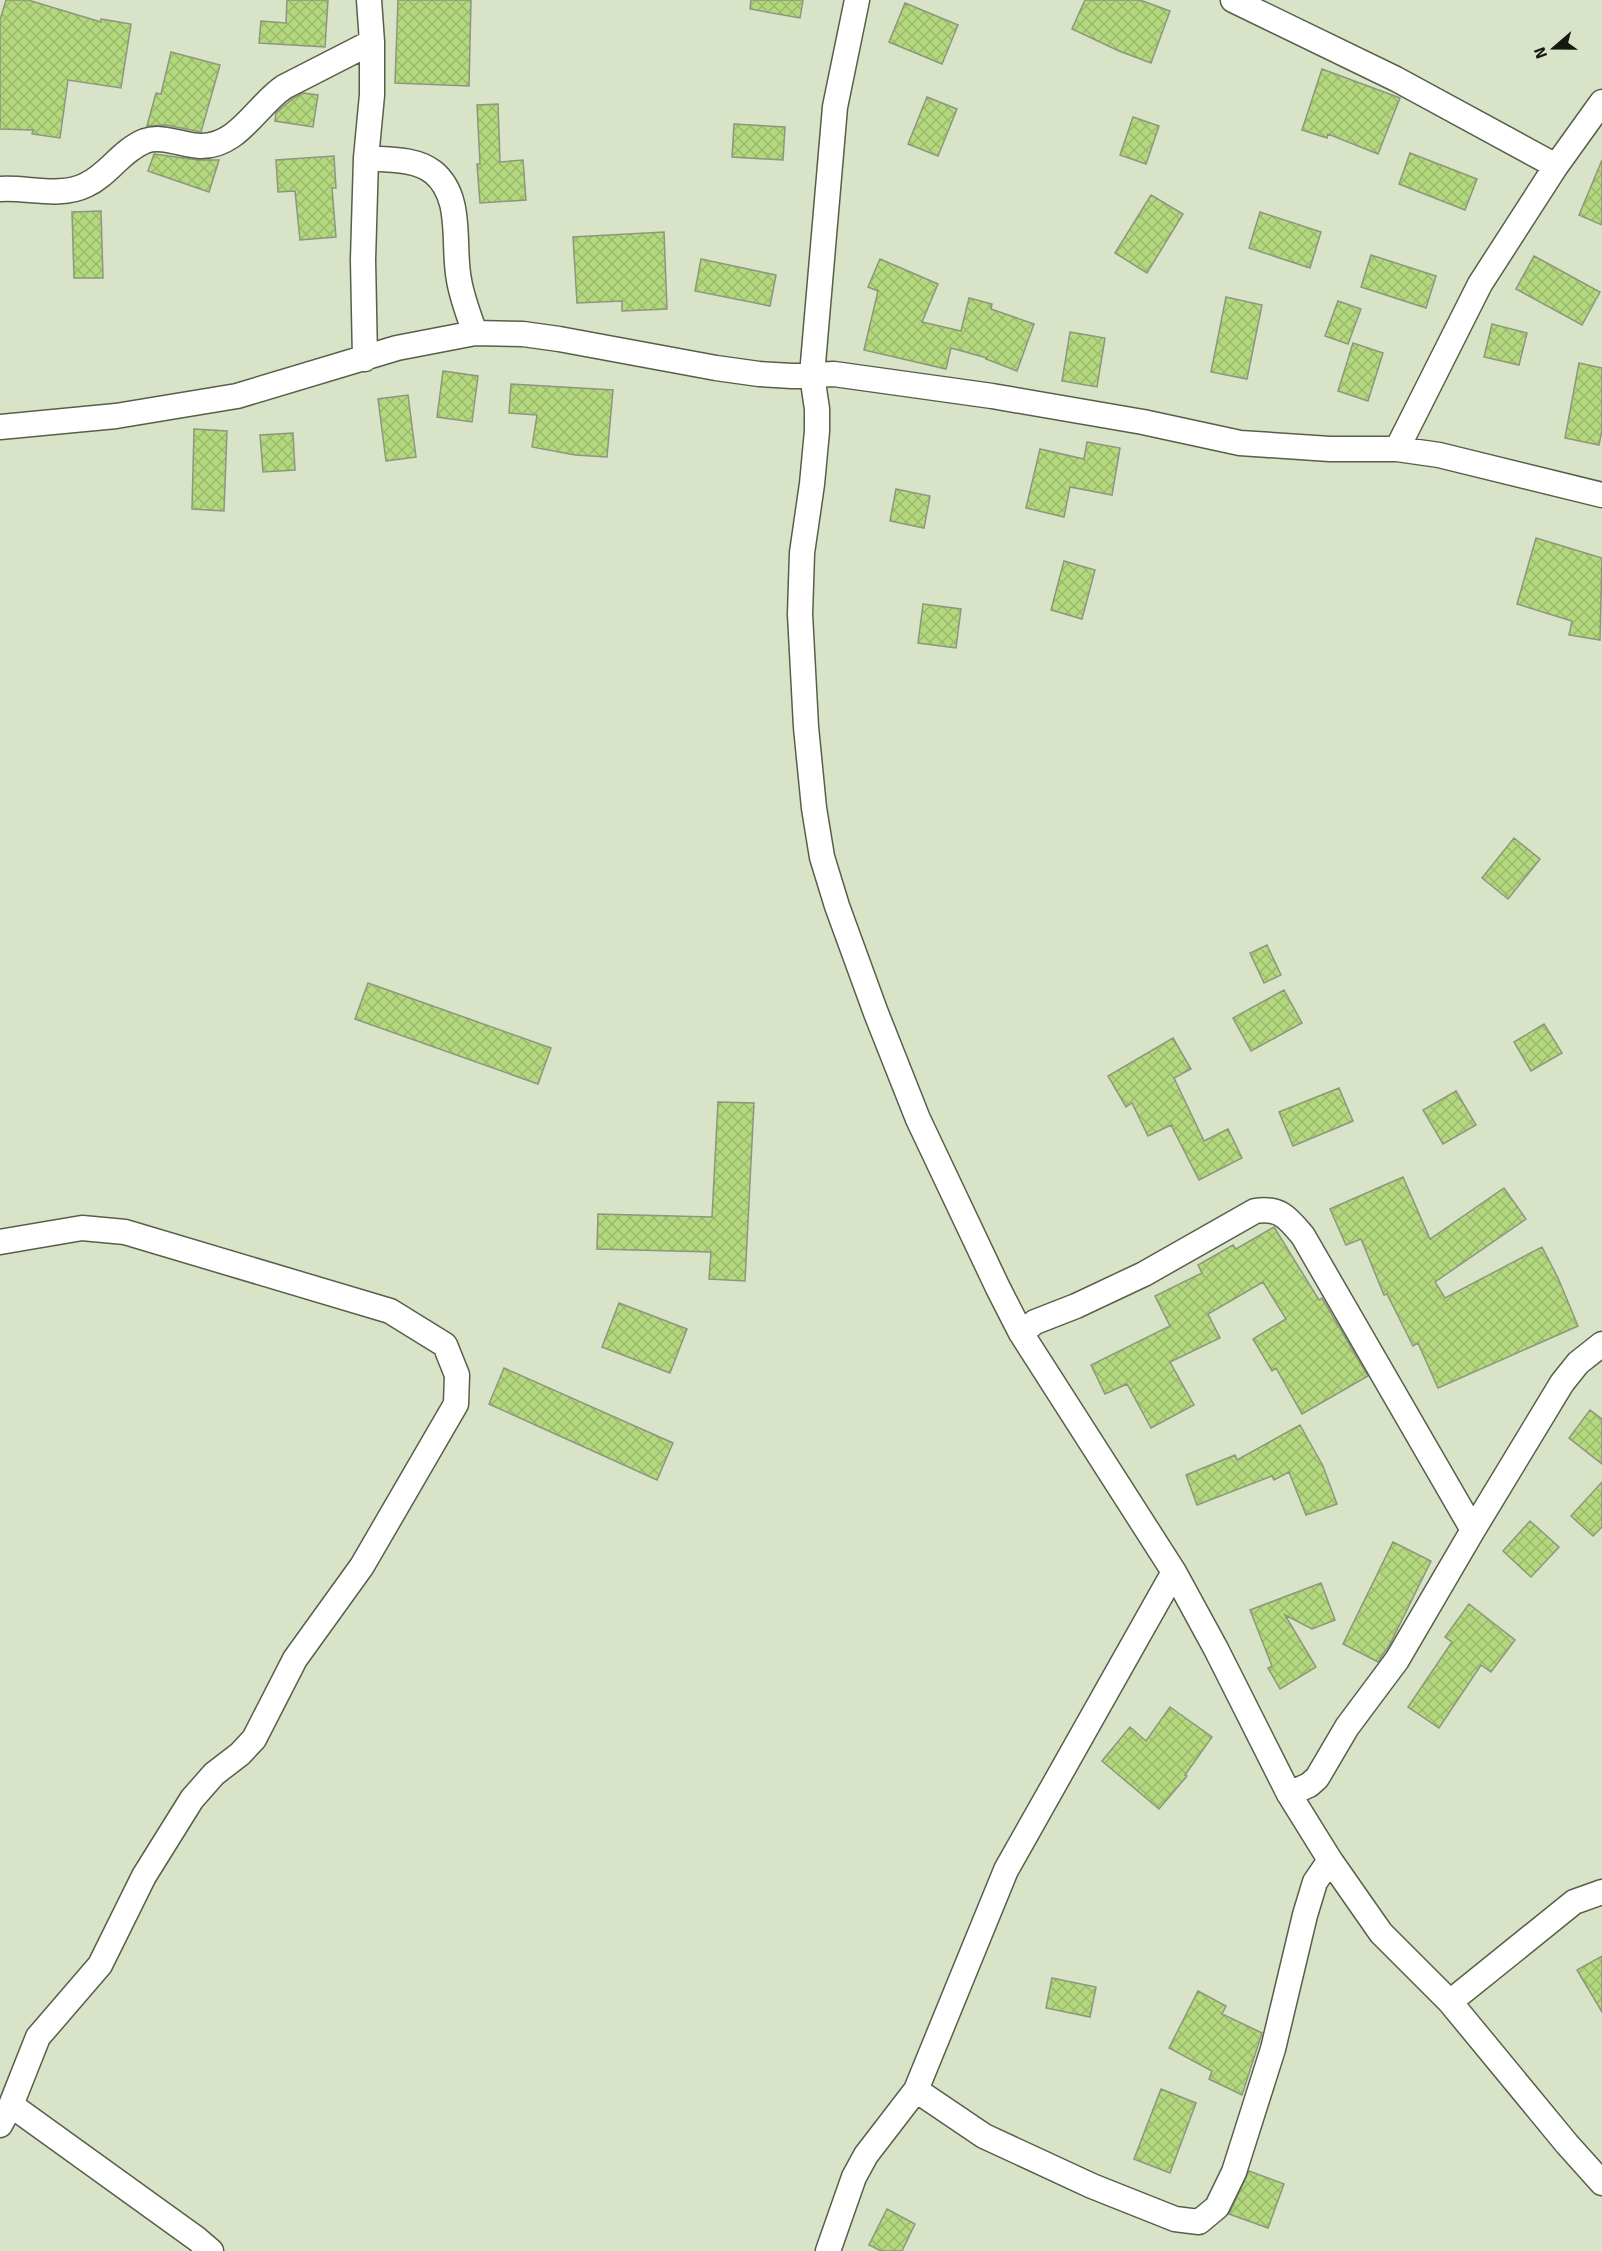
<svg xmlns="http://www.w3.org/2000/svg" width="1602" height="2251" font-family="Signika,sans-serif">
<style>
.building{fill:url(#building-cross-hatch);stroke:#8c977e;stroke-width:1.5}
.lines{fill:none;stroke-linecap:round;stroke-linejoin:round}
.minor-casing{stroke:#566049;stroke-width:27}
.minor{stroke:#fff;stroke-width:24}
</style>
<defs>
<pattern id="building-cross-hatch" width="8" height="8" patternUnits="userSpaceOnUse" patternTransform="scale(1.5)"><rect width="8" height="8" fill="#b4d87d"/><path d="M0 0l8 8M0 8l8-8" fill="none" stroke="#9ab96b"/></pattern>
</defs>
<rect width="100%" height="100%" fill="#d8e3c8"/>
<path class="building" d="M6 0H28L101 22V19L131 24 121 88 68 80 60 138 32 134 33 130 0 129V20Z
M287 0H328L325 47 259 43 261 21 286 23Z
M398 0H471L469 86 395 83Z
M751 0H803L800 18 750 9Z
M1085 0H1140L1170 11 1151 63 1119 51 1072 29Z
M905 3 958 25 942 64 889 42Z
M171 52 220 65 201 132 166 125 147 126 156 93 161 94Z
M1322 69 1400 98 1378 154 1328 134 1327 138 1302 130Z
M303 93 318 95 313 127 275 121 276 113 292 99Z
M927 97 957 109 938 156 908 144Z
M498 104 500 162 523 160 526 200 480 203 477 164H480L477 105Z
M1133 117 1159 126 1146 164 1120 155Z
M734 124 785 127 783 160 732 157Z
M1410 153 1477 179 1465 210 1399 184Z
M154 154 198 160H219L209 192 148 171Z
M334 156 336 188H332L336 237 300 240 295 191 278 192 276 160Z
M1602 160V225L1579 215Z
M1151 195 1183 214 1147 273 1115 253Z
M101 211 103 278H74L72 212Z
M1260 212 1321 232 1310 268 1249 248Z
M664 232 667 309 622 311V301L577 303 573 237Z
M1371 255 1436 276 1426 308 1361 287Z
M1534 256 1600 292 1582 325 1516 289Z
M701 259 776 275 770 306 695 291Z
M880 259 938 284 922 322 961 331 969 298 992 304 991 309 1034 324 1017 371 986 359 987 358 951 348 946 369 864 350 878 291 868 287Z
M1226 297 1262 305 1247 379 1211 372Z
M1338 301 1361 309 1348 344 1325 336Z
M1492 324 1527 333 1519 365 1484 357Z
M1070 332 1105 338 1097 387 1062 381Z
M1353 343 1383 353 1368 401 1338 391Z
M1579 363 1602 368V430L1599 445 1565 438Z
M443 371 478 376 472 422 437 417Z
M511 384 613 390 607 457 575 455 532 447 537 415 509 413Z
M408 395 416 457 386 461 378 399Z
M194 429 227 431 224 511 192 509Z
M293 433 295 470 263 472 260 435Z
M1087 442 1120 448 1112 495 1070 487 1064 517 1026 508 1040 449 1084 459Z
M896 489 930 496 924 528 890 521Z
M1536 538 1602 558 1600 640 1569 635 1572 621 1517 604Z
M1064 561 1095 570 1082 619 1051 610Z
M923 604 961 609 956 648 918 643Z
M1514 838 1540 859 1508 899 1482 878Z
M1267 945 1281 975 1264 983 1250 953Z
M368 983 551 1048 538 1084 355 1019Z
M1284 990 1302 1023 1251 1051 1233 1018Z
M1544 1024 1562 1053 1531 1071 1514 1042Z
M1173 1038 1191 1069 1174 1078 1204 1141 1228 1129 1242 1158 1199 1180 1171 1125 1148 1136 1132 1103 1126 1107 1108 1076Z
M1339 1088 1353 1121 1293 1146 1279 1112Z
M1456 1091 1476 1125 1443 1144 1423 1110Z
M718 1102 754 1103 745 1281 709 1279 711 1252 597 1249 598 1214 712 1217Z
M1403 1177 1430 1239 1504 1188 1526 1219 1435 1282 1445 1298 1542 1247 1558 1278 1578 1326 1438 1388 1418 1343 1413 1346 1387 1294 1384 1295 1361 1239 1346 1245 1330 1209Z
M1274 1227 1319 1300 1322 1298 1368 1376 1302 1414 1276 1368 1272 1371 1253 1339 1286 1319 1263 1282 1208 1314 1220 1338 1170 1362 1194 1405 1151 1428 1127 1384 1105 1394 1091 1365 1170 1326 1155 1296 1202 1273 1198 1265 1233 1245 1236 1249Z
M619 1303 687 1329 670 1373 602 1347Z
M504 1368 673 1443 657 1480 489 1404Z
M1590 1410 1602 1419V1464L1569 1438Z
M1300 1425 1323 1466 1337 1504 1306 1515 1289 1472 1274 1480 1272 1476 1197 1505 1186 1475 1235 1455 1237 1460Z
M1602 1482V1527L1593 1536 1571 1516Z
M1530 1521 1559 1547 1531 1577 1503 1551Z
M1393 1542 1431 1561 1390 1644 1378 1662 1343 1644Z
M1321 1583 1335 1620 1312 1629 1285 1615 1316 1667 1280 1689 1268 1668 1272 1666 1250 1610Z
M1469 1604 1515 1640 1491 1672 1481 1665 1439 1728 1408 1707 1452 1642 1445 1637Z
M1170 1707 1212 1737 1185 1775 1187 1776 1159 1809 1102 1761 1130 1727 1146 1741Z
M1602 1956V2012L1577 1970Z
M1052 1978 1096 1987 1090 2017 1046 2008Z
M1198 1991 1226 2006 1222 2014 1262 2033 1242 2095 1209 2079 1212 2071 1169 2048Z
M1161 2089 1196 2103 1170 2173 1134 2159Z
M1249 2171 1284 2184 1268 2228 1229 2214Z
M887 2209 915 2224 902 2251H881L869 2245Z"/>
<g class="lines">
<g class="minor-casing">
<path id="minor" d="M857 0 835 107 812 375 817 409V431L812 484 802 553 800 614 806 727 814 808 822 857 837 906 876 1013 918 1119 998 1288 1021 1333 1174 1572 1216 1649 1289 1794 1330 1860 1381 1933 1450 2002 1567 2144 1602 2183
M1233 0 1396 79 1556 166
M366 158C388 160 415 158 433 172 464 197 452 245 459 280 462 298 469 316 475 333
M0 189C28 187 60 198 86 185 108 175 122 150 145 141 162 135 182 145 200 146 238 147 256 106 284 87L372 42
M365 359 363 260 366 158 372 95V42L369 0
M0 427 116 416 237 396 397 348 475 333 523 334 559 339 716 368 759 374 792 376 834 374 992 396 1143 422 1240 443 1330 449H1397L1439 455 1602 495
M1397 449 1480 284 1556 166 1602 102
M0 1242 82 1228 125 1232 390 1311 445 1345 457 1375 456 1404 362 1566 295 1659 254 1739 240 1754 214 1774 192 1799 144 1876 100 1965 38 2037 11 2105 0 2125
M1021 1333 1035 1322 1076 1306 1144 1274 1255 1211C1280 1207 1288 1218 1303 1236L1473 1530
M1289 1794 1309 1785 1317 1778 1347 1727 1397 1660 1473 1530 1562 1383 1578 1363 1602 1344
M1450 2002 1574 1902 1602 1892
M916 2090 984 2136 1092 2186 1175 2219 1199 2222 1217 2207 1234 2172 1273 2049 1305 1915 1315 1882 1330 1860
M11 2105 197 2239 211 2251
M828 2251 854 2177 866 2155 916 2090 1006 1870 1174 1572"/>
</g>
<use href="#minor" class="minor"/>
</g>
<g transform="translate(1554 48) rotate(250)" stroke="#d8e3c8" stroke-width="4.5" paint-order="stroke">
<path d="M0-4.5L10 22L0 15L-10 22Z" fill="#151910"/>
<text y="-9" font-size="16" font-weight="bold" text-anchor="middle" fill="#151910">N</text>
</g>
</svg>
